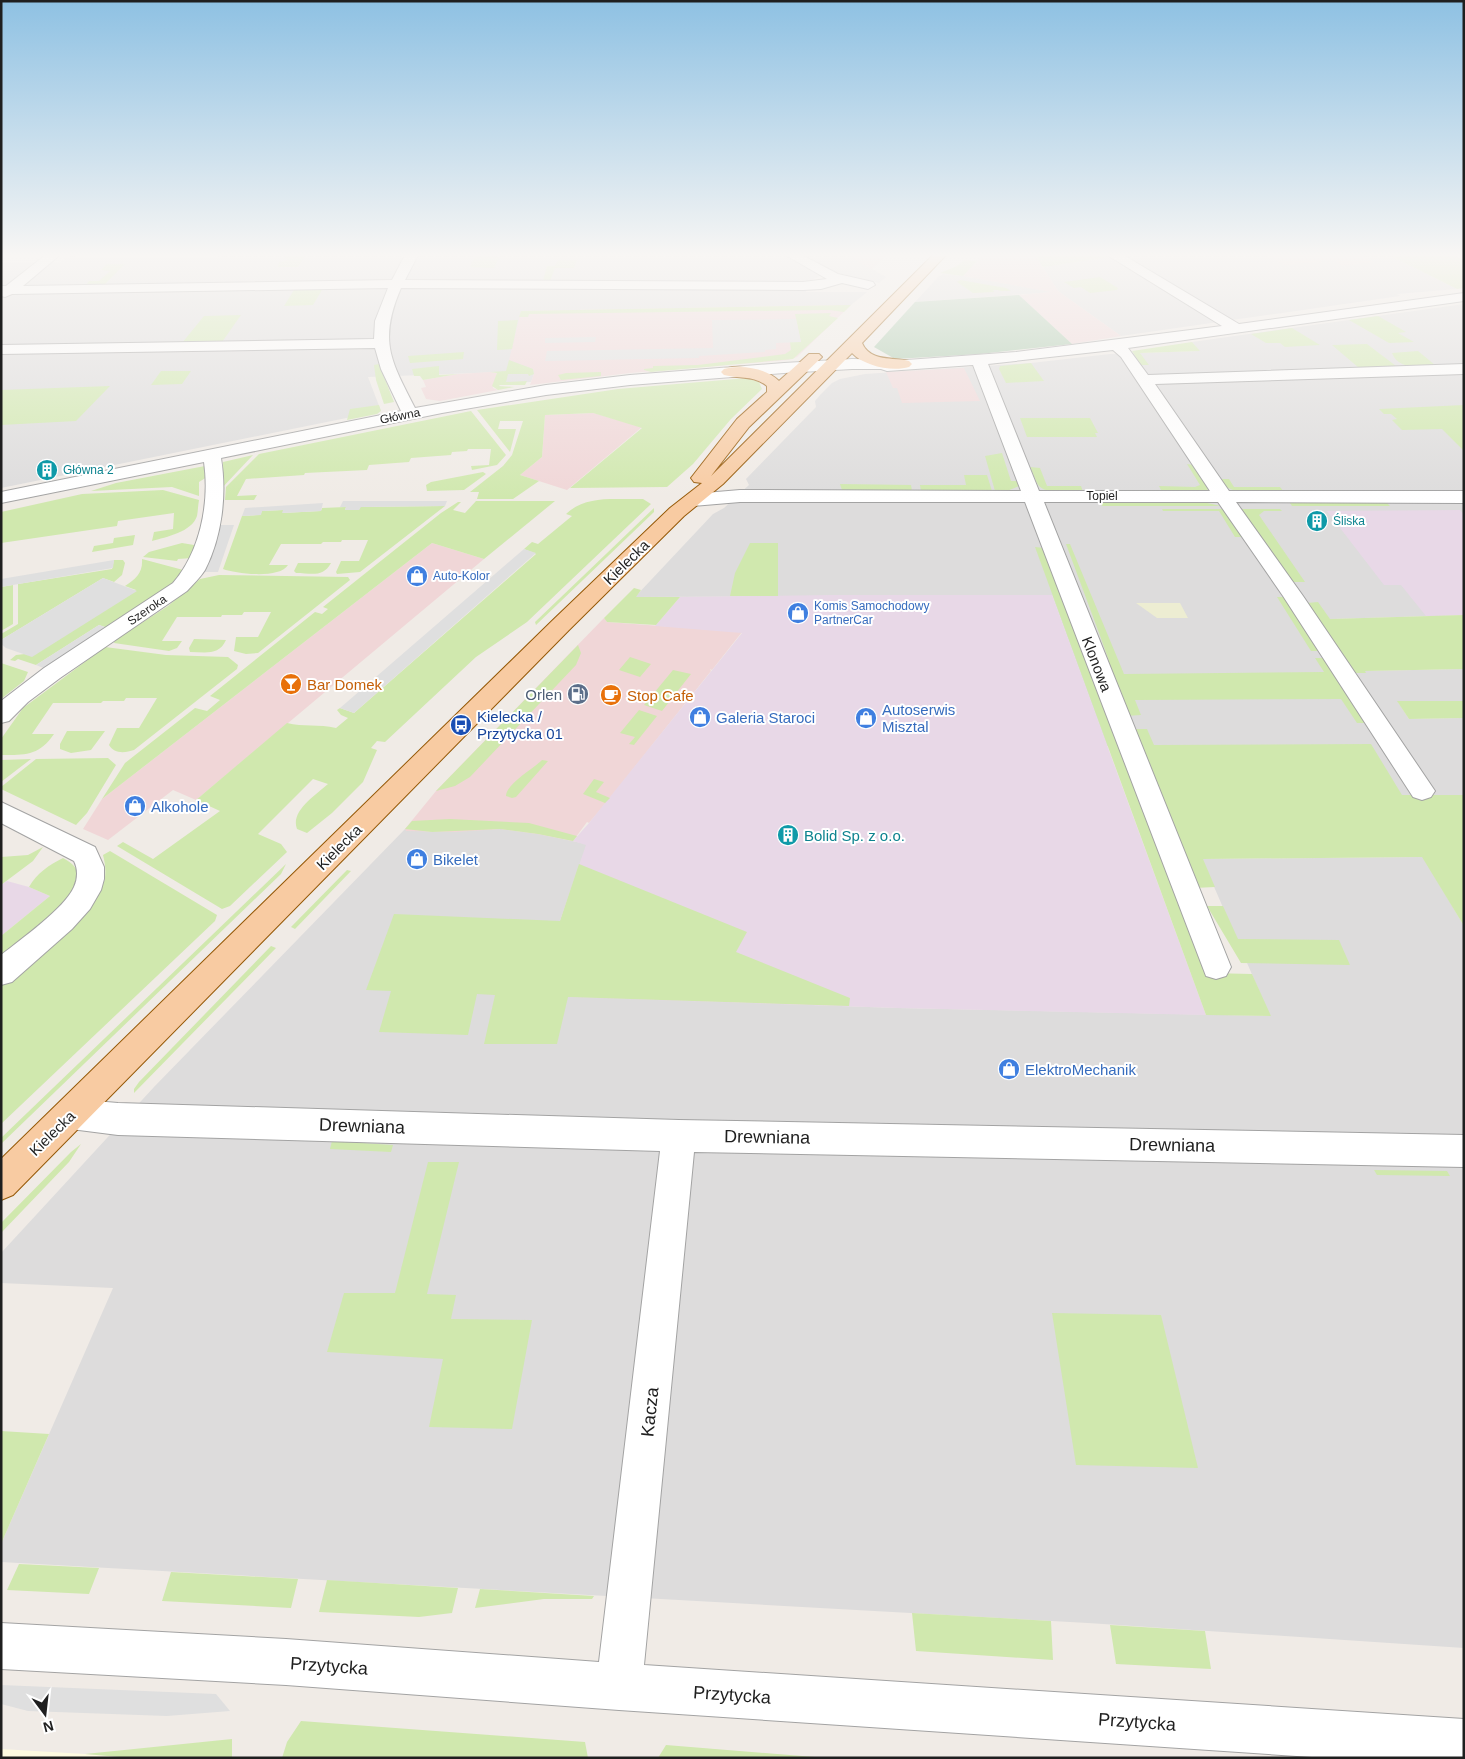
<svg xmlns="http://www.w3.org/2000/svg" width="1465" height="1759" font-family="Arial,sans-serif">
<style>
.residential{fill:#dddcdc}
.commercial{fill:#f0d6d7}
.industrial{fill:#e8d8e7}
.education{fill:#fefbe1}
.farmland{fill:#ededd2}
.grass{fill:#d0e8ae}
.cemetery{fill:#a8c8aa}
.parking{fill:#dfdfdf}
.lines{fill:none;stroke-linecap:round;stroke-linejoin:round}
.minor-casing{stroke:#a3a3a3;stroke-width:2}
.major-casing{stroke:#955806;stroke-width:2}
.minor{fill:#fff;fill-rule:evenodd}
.major{fill:#f8cba2;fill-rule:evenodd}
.labels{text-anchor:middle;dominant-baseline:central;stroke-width:4;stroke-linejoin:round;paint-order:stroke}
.far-street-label{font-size:12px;fill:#1f1f1f;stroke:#fff}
.far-culture-label{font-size:12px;fill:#0d838f;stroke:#fff;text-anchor:start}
.far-shop-label{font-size:12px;fill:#366cbe;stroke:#fff;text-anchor:start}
.street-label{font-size:15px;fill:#1f1f1f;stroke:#fff}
.food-label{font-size:15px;fill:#c56008;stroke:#fff;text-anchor:start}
.service-label{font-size:15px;fill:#4e5e75;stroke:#fff;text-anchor:end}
.shop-label{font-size:15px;fill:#366cbe;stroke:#fff;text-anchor:start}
.transit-label{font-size:15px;fill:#164399;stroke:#fff;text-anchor:start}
.culture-label{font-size:15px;fill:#0d838f;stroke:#fff;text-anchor:start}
.near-street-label{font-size:18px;fill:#1f1f1f;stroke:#fff}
</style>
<rect width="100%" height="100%" fill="#f0ebe6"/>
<path class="residential" d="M245 253H286L289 256 433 253H890L872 269 886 277 879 283 832 271 809 281 806 288V292H867L851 305 521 311 534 374 531 382 500 383 502 372 368 377 381 411 1 488V263H57L71 256 87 258 214 257Z
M1111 253H1385L1457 289 1397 294 1400 296 1121 336 1058 291 1043 267 1109 257Z
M944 274 963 276 1054 292 915 302 939 276Z
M1464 304V615L1330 619 1364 671 1464 669V701L1398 702 1409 719 1464 718V795H1402L1107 746 1052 595 635 597 713 514 724 508 749 485 746 479 816 407 815 401 821 394 832 383 840 379 865 374 1031 363 1110 354 1199 351 1192 342Z
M405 829 432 832 501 829 538 834 587 844 534 995 898 1008 1270 1016 1202 859 1423 857 1464 926V1648L1088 1623 1 1562V1544L113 1288 1 1283V1253L154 1087Z"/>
<path class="commercial" d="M843 253H890L871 269Z
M985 253H1034L1058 291 1121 336 1072 344 1019 295 1051 292 963 276Z
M1263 253H1357L1373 262 1343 266 1333 260 1285 265Z
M851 305 797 357 788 360 630 373 530 385 534 374 533 369 509 360 521 311Z
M964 368 980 401 902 403 897 388H893L886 372Z
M490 372 497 373 493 388 498 390 440 401 426 399 421 388 426 387 423 380 458 374Z
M593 413 642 427 567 490 520 475 542 457 545 415Z
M432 543 484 559 196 800 173 790 108 840 83 829 102 799Z
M604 618 607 622 742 632 712 670 710 669 711 671 610 798 589 823 587 822 573 841 538 834 500 829 455 832 406 831 405 829 436 791Z"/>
<path class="industrial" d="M1460 510 1464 515V615L1426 616 1401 585H1384L1327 511Z
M830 595H1052L1206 1015 898 1008 534 996 586 845 573 841 589 823 742 633 655 626 680 597Z
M7 881 29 887 50 896 1 936V885Z"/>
<path class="education" d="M1 1749 85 1754 131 1758H1Z"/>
<path class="farmland" d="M1136 603H1180L1188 618H1157Z"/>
<path class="grass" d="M286 253H364L306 255 298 267H278L279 262 288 260 284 257 289 256Z
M1034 253H1104L1110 257 1043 267Z
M1385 253H1449L1464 260V288L1457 289Z
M475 256 500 257 494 268 470 267Z
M558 260H577L574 268H555L550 281H543L547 266H555Z
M964 260 977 261 963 276 940 273 957 266Z
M107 264H125L104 285H86L89 281H99L110 271 101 270Z
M1100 277 1118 288 1117 290 1090 293 1081 287 1074 288 1064 282Z
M960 280 1006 288 1011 291H1000L998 290H993L994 292 973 293 957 282Z
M294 290H322L313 305 284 306Z
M851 305 844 312 829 310 529 314 528 317H519L521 311Z
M831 313 829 316 838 318 793 359 651 372 644 370V369L653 368V366L698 365 785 354 791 350 790 342H801L795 314Z
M241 315 222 342 182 343 204 316Z
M1378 316 1406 332 1398 333 1414 342 1389 343 1349 320Z
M518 320 512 349 497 350 498 321Z
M1292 328 1320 345 1285 347 1280 343H1266L1251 334Z
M1192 342 1200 351 1140 353 1149 365H1141L1132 351Z
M1367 344 1396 366 1359 368 1332 345Z
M1418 351 1435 365C1420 366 1399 371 1392 353Z
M464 352 463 359 410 363 408 356Z
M509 360 533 369 534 374 529 376 528 374H508L506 382 527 381 525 385H500L499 386 514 387 498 390 492 386 497 373 490 372 506 371Z
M1031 363 1044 381 1006 383 999 369 1000 366Z
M379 364 394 402 384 404 376 380 374 365Z
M439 366V375L458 374 423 380 420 376H414L412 369Z
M161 371H191L182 384 151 385Z
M601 372V376L561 380 558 375 566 373Z
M747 378 759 382 762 389 731 419 693 464 667 487 570 488 642 428 593 413 545 415 542 457 520 475 539 481 513 499H477L479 492H470L503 466 512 455 523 421H500L498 429H516L510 452 477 410 618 389Z
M110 386 76 421 1 425V390Z
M379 405 381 411 377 414 347 420 350 409Z
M1464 405V451L1442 429 1402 430 1392 420 1397 419 1391 414H1384L1379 409Z
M471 411 506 455 497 465 472 470 471 466 489 465 491 449H468L467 451 452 452 451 455 411 458 409 462 369 465 367 470 305 473 304 475 246 479 237 496 257 495 254 500H225L226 487 259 454Z
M1020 418H1090L1098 433H1095L1097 437H1027Z
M1002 453 1011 481H1018L1019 486 1007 491H995L985 456Z
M253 455 221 489 223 462Z
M1187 464 1195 465 1209 489 1204 491 1162 492 1159 486 1195 487 1200 485Z
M205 466 207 477 199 482V496L172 487 91 491 116 483Z
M1030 467 1040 468 1047 486H1081L1083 492C1071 491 1048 495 1039 486 1035 481 1033 473 1030 467Z
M483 472 486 474 464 490 427 491 426 485 431 482Z
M964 475H987L992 491H921L920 485H966Z
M1219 479H1229L1234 487H1280L1284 492 1233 490 1226 487Z
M840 484 911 485 912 491 842 490Z
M163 490 199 500C198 505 198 511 197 516 192 532 166 537 152 541L154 532 173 529 174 513 118 521 117 526 1 543V512L82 494Z
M643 499 651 504 527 622 476 657 385 742 377 741 371 748 377 750 363 782 332 813 307 833 297 829C290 811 316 795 328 784L313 779 258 834 281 844 287 852 230 906 222 909 117 846 123 842 153 859 220 811 196 800 287 723C303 727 319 724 336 728L348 718 341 715 337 710 340 708 354 713 536 554 524 549 532 542 538 544 572 516 566 514C587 494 616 500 643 499Z
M476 501H555L484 559 432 543 102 799 125 763 195 708 207 711 220 700 210 696 315 612 322 614 328 609 323 607 441 513 458 502H461L453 510 465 513Z
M1100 501H1198L1221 506H1102Z
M1386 502 1390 506H1292L1290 503Z
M445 506 360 572 337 574 336 572 341 561H359L368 540H342L341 542H323L321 544H281L269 565H288C280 579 237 574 223 569L242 516 260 515 262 511 283 510V513L321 511 322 508 346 507 345 510H359L360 507Z
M654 508V512L536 625 535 622Z
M1162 509H1226L1243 537H1235L1219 511H1163Z
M1241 509H1280L1282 511H1264L1259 515 1305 582H1292Z
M135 535 133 545 92 552 94 546 113 543 114 538Z
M182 543 194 545 195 548 192 558 178 559 177 561 143 557 149 552Z
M750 543H778V596H730L735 573Z
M1066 544H1070L1124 674 1324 672 1315 658H1324L1366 723H1357L1341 699 1135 700 1141 715 1126 716 1109 673V661L1099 633Z
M1035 547 1044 548 1209 973 1252 974 1271 1016 1206 1015Z
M142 559 187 571 178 581 108 628 99 625 36 665 18 659 15 661 10 660 16 655 25 654 136 590 125 586C136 579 143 573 142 559Z
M114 560H123L125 563 122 575 114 582 103 578 1 640V634L18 624V584L112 569Z
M298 563H331C323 578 311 573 296 573L294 571Z
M219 575 348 577 350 580 258 653 246 654 234 651 236 637H258L271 612H244L242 615H222L221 617H177L162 641H182L177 648 169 651 114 643 115 640 168 606 200 579Z
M13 585V624L1 631V587Z
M634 588 641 590 636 597H680L656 625 607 622 604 618Z
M1277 597H1285L1320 651H1311Z
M1318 602 1330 619 1464 615V669L1365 671 1366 673H1354L1307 603Z
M194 639 226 640C219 656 205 652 190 652L189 648Z
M578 645 581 653 576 665 470 777 455 786 436 791Z
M105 647 166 655 228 657 238 665 237 669 134 750C125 753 114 754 109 745L117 728H139L157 698H126L124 701H103L101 703H53L32 734H54C39 756 25 755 1 755V739L23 708Z
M630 657 651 664 640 677 619 670Z
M1 663 28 672 24 681 1 699Z
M673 670 691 674 662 711 644 705Z
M1397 701H1464V718L1409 719Z
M639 710 657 716 634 745 629 744 635 737 620 733Z
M1129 729H1147L1154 745 1371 744 1402 795H1464V926L1422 857 1203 859 1215 887 1194 888Z
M67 731H105L91 750 71 753 60 749V744Z
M108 758 116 765 87 813 76 825 1 789V787L36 759Z
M31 759 1 782V760Z
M542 760 548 761 516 797 512 798 506 796C506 784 533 769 542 760Z
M594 779 604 782 596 792 610 798 605 803 583 794Z
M450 819 529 823 577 836 573 841 538 834 500 829 432 832 405 829 412 821Z
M43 847 33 861 1 885V857L28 855Z
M110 851 217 915 215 921 1 1124V986C28 963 88 920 101 889 107 878 106 867 103 855Z
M63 858C103 878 55 913 37 928 25 938 13 948 1 958V936L50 896 29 887C37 873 49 865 63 858Z
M286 864 281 874 1 1144V1138Z
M579 864 747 932 736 952 850 998 849 1006 568 997 557 1044H484L495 995 477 994 468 1035 379 1032 391 991 366 990 394 914 560 921Z
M347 870 351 871 295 929 291 927Z
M1207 906H1223L1238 939 1339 940 1350 965 1241 963Z
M271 946 276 948 134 1093V1089L139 1082Z
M332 1141 393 1145 391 1152 330 1149Z
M81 1144 69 1162 1 1233V1223L71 1152Z
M428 1162H459L427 1294 456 1295 451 1319 532 1320 512 1429 429 1427 443 1359 327 1352 344 1293H395Z
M1374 1170 1447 1171 1450 1176 1377 1175Z
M1052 1313 1161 1315 1198 1468 1076 1465Z
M1 1431 49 1434 1 1544Z
M19 1564 99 1568 89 1594 7 1590Z
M171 1572 298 1579 291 1608 162 1601Z
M327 1580 458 1588 452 1613 419 1617 319 1612Z
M480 1589 594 1596 592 1599H544L475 1608Z
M912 1613 1051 1621 1053 1660 916 1651Z
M1110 1625 1205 1631 1211 1669 1116 1664Z
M301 1721 585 1742 588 1758H282L287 1742Z
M232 1739V1758H131L85 1754Z
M666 1745 827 1758H658Z"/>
<path class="cemetery" d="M1019 295 1072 344 980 354 895 359 874 347 915 302Z"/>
<path class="parking" d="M796 319 801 342 776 343V349L765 350V352L699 356V358L545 361 547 351 713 348 712 320Z
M596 337 595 342 545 343V338Z
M343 501H447L445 506 361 507 359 510H345L346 507H340Z
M323 503 321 511 282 513 283 510 262 511 261 515 242 516 245 508Z
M220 525H234L218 572H204Z
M524 549 536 553 354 713 340 708Z
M114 560 113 568 1 587V579Z
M103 578 137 591 32 657 6 648 1 644V640Z
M99 625 108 628 46 669 36 665Z
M1 1685 216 1694 230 1711 167 1716 28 1711 1 1704Z"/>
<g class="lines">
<g class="minor-casing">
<path id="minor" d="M48 253 61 254 23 286 392 280 406 253H419L405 280 803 282 827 279 782 253H798L838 274 873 282 875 285 868 289 842 283 821 289 803 290 401 288C378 341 391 361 415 408L546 385 630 375 784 363 852 359 907 360 1016 352 1222 326 1104 253H1120L1239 324 1464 293V301L1128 348 1148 375 1464 364V374L1155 384 1229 491H1464V503L1236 502 1303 596 1435 791 1431 797 1422 800 1413 797 1283 596 1218 502H1044L1231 967 1226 976 1216 979 1206 976 1025 502H740L693 506 686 504 684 500 686 496 693 494 740 490 1021 491 973 365 887 371 881 369H852L784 373 630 385 546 395 442 413 221 458C227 494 222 537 205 570 200 578 193 584 187 591L60 678 28 702 9 721 1 723V701L44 668 173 583C200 552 210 503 204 462L1 503V492L401 411 381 369 375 348 1 354V345L374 339 375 321 388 288 12 294 5 297 1 296V286H6ZM1113 350 1121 357 1210 491H1039L988 364Z
M1 802 95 847 104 867V879L101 890 90 909 72 929 12 982 1 985V955C20 940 65 908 74 887 78 878 78 869 74 861L1 823Z
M71 1099 118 1103 679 1120 1464 1135V1167L694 1152 644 1665 1464 1719V1758H1327L619 1710 286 1685 1 1669V1623L286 1639 599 1662 660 1151 118 1135 71 1129 59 1125 54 1114 59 1103Z"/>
</g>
<g class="major-casing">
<path id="major" d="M935 253H948L862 343C870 362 893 357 909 361L912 364 909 367C892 372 864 366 852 353L723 484 684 516 569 630 13 1195 1 1200V1159L553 620 670 508 702 483 694 482 691 478 737 419 767 392V386C754 375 739 379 724 375L721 372 724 369C741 364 766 368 779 381L809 354H819L822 357 749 427 711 476Z"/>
</g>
<use href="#minor" class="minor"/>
<use href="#major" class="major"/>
</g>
<linearGradient id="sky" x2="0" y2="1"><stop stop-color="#8ec1e3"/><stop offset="0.51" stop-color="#f8f6f4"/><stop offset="1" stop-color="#f8f6f4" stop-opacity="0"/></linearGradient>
<rect width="1465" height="500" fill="url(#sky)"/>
<defs>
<g id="building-disc" transform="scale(1.125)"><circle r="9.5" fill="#0f9aa8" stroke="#fff"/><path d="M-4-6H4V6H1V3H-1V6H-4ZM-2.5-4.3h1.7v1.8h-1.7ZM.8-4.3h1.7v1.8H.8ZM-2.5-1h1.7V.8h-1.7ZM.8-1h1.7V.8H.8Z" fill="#fff"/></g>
<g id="shop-disc" transform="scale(1.125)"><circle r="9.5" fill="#3f7fe0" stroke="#fff"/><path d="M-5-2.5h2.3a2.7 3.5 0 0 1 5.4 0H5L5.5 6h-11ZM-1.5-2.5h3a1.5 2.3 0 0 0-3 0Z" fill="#fff"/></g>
<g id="bar-disc" transform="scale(1.125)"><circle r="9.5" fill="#e8710a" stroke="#fff"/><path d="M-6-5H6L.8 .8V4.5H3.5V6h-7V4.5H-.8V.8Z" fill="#fff"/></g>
<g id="fuel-disc" transform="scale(1.125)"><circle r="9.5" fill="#5c6f8a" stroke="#fff"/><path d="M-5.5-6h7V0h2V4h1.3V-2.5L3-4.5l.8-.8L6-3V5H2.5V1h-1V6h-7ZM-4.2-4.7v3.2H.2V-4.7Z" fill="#fff"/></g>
<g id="cafe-disc" transform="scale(1.125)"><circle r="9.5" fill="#e8710a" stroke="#fff"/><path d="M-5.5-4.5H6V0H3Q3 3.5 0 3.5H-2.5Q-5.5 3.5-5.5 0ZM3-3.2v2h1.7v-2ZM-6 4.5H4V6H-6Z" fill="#fff"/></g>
<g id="bus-disc" transform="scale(1.125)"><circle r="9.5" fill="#1a4fb4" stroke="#fff"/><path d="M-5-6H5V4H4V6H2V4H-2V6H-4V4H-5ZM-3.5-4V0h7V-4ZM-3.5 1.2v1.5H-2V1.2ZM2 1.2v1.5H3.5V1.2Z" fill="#fff"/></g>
</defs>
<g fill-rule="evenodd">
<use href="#building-disc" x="47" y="470"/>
<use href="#building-disc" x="1317" y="521"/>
<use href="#shop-disc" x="417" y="576"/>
<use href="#shop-disc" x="798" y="613"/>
<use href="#bar-disc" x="291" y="684"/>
<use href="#fuel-disc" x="578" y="694"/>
<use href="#cafe-disc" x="611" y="695"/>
<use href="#shop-disc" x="700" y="717"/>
<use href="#shop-disc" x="866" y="718"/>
<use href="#bus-disc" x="461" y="725"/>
<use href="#shop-disc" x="135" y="806"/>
<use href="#building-disc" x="788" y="835"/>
<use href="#shop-disc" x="417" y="859"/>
<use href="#shop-disc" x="1009" y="1069"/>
</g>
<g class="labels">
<g class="far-street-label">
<text transform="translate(400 416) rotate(-11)">Główna</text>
<text x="1102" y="496">Topiel</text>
<text transform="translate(147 610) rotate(-34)">Szeroka</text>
</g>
<g class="far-culture-label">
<text x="63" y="470">Główna 2</text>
<text x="1333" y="521">Śliska</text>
</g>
<g class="far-shop-label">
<text x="433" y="576">Auto-Kolor</text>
<text x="814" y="606">Komis Samochodowy<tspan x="814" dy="14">PartnerCar</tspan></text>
</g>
<g class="street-label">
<text transform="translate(626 562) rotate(-44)">Kielecka</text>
<text transform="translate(1097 664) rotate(69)">Klonowa</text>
<text transform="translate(339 847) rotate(-45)">Kielecka</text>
<text transform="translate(52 1133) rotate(-44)">Kielecka</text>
</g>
<g class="food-label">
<text x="307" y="684">Bar Domek</text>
<text x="627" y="695">Stop Cafe</text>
</g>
<g class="service-label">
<text x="562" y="694">Orlen</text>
</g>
<g class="shop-label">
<text x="882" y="709">Autoserwis<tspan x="882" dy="17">Misztal</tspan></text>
<text x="716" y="717">Galeria Staroci</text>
<text x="151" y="806">Alkohole</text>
<text x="433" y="859">Bikelet</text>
<text x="1025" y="1069">ElektroMechanik</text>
</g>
<g class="transit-label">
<text x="477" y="716">Kielecka /<tspan x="477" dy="17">Przytycka 01</tspan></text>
</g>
<g class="culture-label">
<text x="804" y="835">Bolid Sp. z o.o.</text>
</g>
<g class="near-street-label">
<text transform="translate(362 1126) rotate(2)">Drewniana</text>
<text transform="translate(767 1137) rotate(1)">Drewniana</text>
<text transform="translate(1172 1145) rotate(1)">Drewniana</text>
<text transform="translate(650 1412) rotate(-84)">Kacza</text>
<text transform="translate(329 1666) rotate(4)">Przytycka</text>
<text transform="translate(732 1695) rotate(4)">Przytycka</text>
<text transform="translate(1137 1722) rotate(4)">Przytycka</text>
</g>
</g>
<rect width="1465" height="1759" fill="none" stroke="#1f1f1f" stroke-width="5"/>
<g transform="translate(45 1714) rotate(165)" stroke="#ffffff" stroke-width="4" paint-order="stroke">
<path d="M0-4L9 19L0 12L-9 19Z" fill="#1f1f1f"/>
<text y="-8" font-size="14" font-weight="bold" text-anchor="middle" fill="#1f1f1f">N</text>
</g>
</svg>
